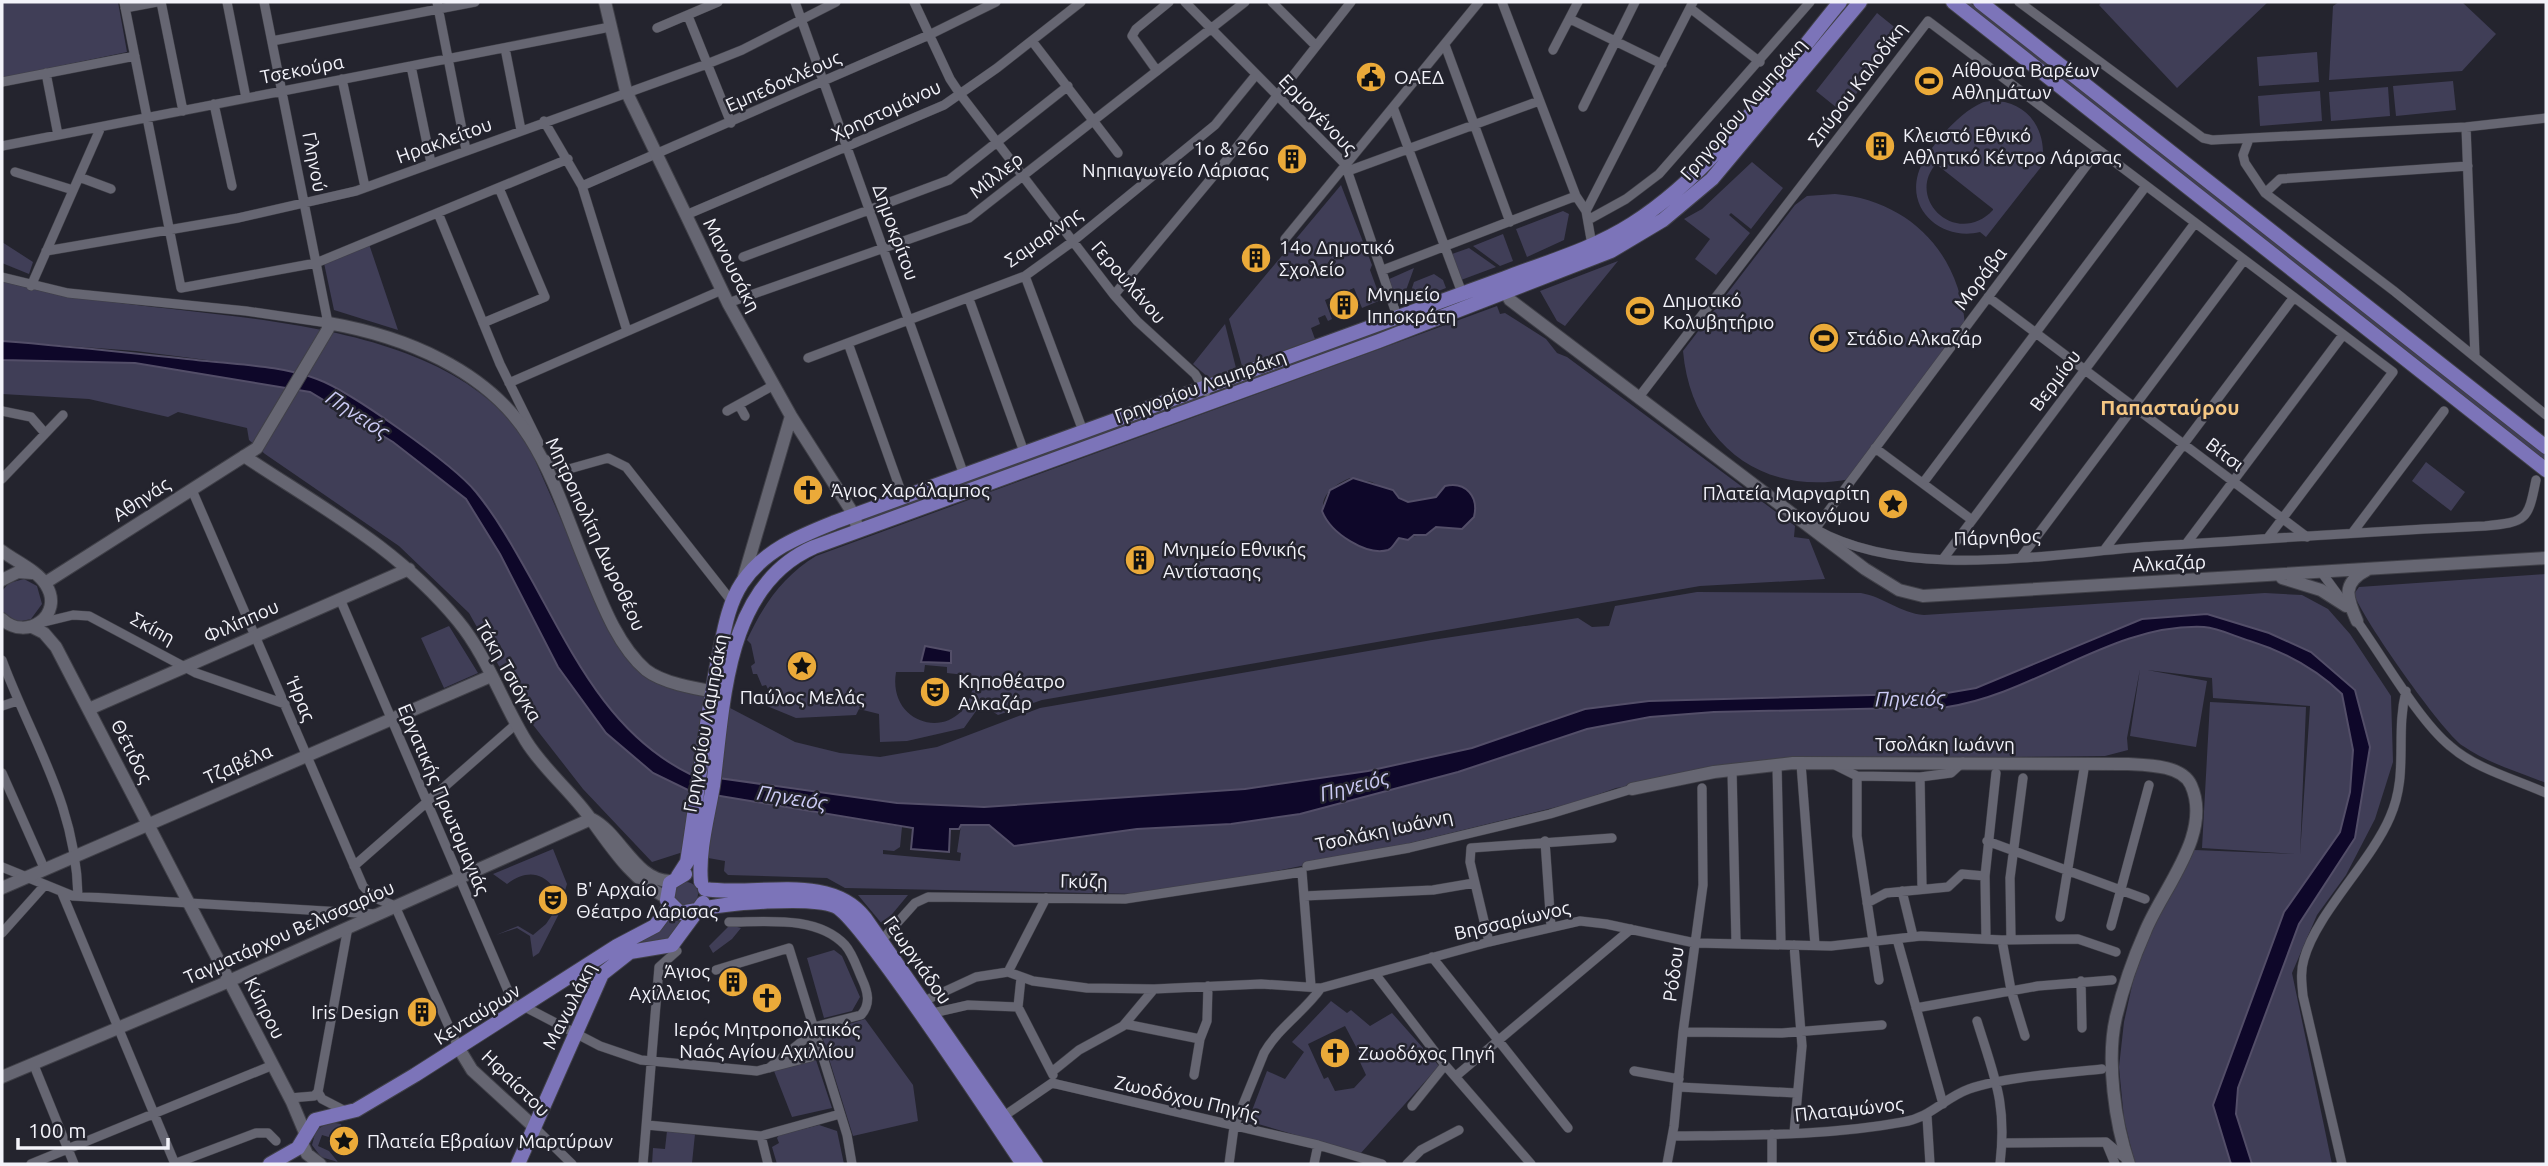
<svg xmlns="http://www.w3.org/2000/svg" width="2548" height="1166" font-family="Ubuntu,sans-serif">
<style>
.green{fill:#403e57;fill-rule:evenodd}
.water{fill:#0e0729;stroke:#534e68;stroke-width:2}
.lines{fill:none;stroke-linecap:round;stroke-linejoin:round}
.street-casing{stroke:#404048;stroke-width:10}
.secondary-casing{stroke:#404048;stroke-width:14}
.primary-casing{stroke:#404048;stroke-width:16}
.street{stroke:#666672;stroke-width:9}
.secondary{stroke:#666672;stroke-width:12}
.primary{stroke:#7c74b9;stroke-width:14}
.labels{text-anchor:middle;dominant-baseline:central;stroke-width:5;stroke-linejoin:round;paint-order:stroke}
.street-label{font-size:19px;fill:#f3f3fa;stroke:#24242e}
.poi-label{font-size:19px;fill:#f3f3fa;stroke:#24242e;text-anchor:start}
.neighbourhood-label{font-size:21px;font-weight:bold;fill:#f5c783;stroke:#24242e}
.water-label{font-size:21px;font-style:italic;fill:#cccbf5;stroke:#24242e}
</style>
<rect width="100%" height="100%" fill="#24242e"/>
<path class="green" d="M2 2H118L127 52 2 78Z
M1961 2H1969L2546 454V461Z
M2102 2H2268L2177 88 2099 5Z
M2339 2H2462L2496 34 2462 71 2329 80 2333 6Z
M1877 13 1903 34 1842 112 1816 91Z
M2317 52 2319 82 2259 86 2257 57Z
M2453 81 2456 110 2396 116 2393 86Z
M2388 87 2390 116 2331 121 2329 92Z
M2320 91 2322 121 2260 126 2258 96Z
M1987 101C2020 98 2043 121 2043 153L2048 158 1986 237 1980 232C1945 241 1907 213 1918 174 1925 150 1963 107 1987 101ZM1936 164 1993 209V210C1957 248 1905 199 1936 164Z
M1752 162 1783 188 1751 229 1731 213 1729 215 1750 233 1716 275 1695 259 1710 239 1684 219 1702 209Z
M1341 185 1372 265 1370 270 1381 300 1362 308 1354 288 1325 300 1332 319 1328 321 1325 315 1318 318 1320 324 1311 328 1315 339 1242 366 1229 319Z
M1835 194C1908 200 1960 252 1965 326L1850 479C1760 497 1691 441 1683 351L1795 205 1807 196Z
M1563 211 1569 214 1564 240 1527 257 1516 229Z
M1503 234 1513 261 1500 266 1473 246Z
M2 242 33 262 29 274 2 263Z
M369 244 398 330 334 310 324 263Z
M1469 248 1496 267 1461 280 1452 254Z
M1618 261 1565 326 1557 321 1540 291Z
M1414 268 1405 293 1394 297 1387 280Z
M1434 274 1443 280 1446 288 1407 303 1414 282Z
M2 281C154 327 431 294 528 444L602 613 625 653 795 742 840 753 880 757 937 747 1040 708 1432 640 1578 618 1592 627 1609 626 1615 606 1697 592 1861 593C1884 597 1900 613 1924 615L2265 593 2302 595 2328 609 2350 634 2391 696 2393 762 2375 819 2346 875 2317 915 2292 973 2332 1164H2252L2236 1114 2238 1088 2299 924 2355 838 2370 747 2355 689 2269 633 2142 619 1976 688 1947 693 1649 701 1585 709 1472 748 1368 771 1245 789 984 807 897 803 690 774 663 761 621 723 598 694 572 656 514 547 475 490 401 431 355 400 320 380 254 366 136 351 2 341Z
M1497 306 1500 314 1505 313 1546 339 1557 353 1567 357 1795 526 1794 537 1809 539 1825 579 1700 586 1042 700 998 715 981 704 964 728 907 741 880 742 879 714 859 709 856 715 796 718 767 706 771 695 766 685 762 686 757 674H753L751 666 755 663 751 644 747 640C763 605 783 576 816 556ZM1350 478 1372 482 1408 502 1436 497 1451 484 1463 487 1462 529 1436 527 1426 535 1399 538C1392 544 1391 548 1382 550 1359 556 1283 506 1350 478ZM925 665 947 667V673L974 676C972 745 886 733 896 672H924Z
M1225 324 1236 368 1210 379 1193 364Z
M1386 329 1352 345 1226 391 1224 386Z
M2 360 134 363 310 392 393 442 466 499 500 554 558 667 606 733 653 773 690 791 902 827 900 847 894 851 883 850V854L960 861 961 853 957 852 961 825H989L1014 846 1137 829 1231 824 1300 814 1458 772 1587 729 1650 717 1714 712 1947 707C2036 694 2112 623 2204 627 2219 628 2236 637 2250 641 2285 652 2316 669 2342 694L2353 750 2350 792 2340 832 2284 912 2213 1105 2231 1164H2135L2124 1119 2119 1067 2124 1022 2133 981 2146 941 2194 850 2296 854 2202 848 2210 702 2306 707 2300 855 2310 706 2213 698 2212 678 2147 670 2207 681 2196 747 2130 736 2140 669 2127 738 2128 750 2105 756 1809 759 1616 788 1577 802 1390 848 1257 875 1137 894 845 888 827 878 728 875 724 871 725 861 697 856 693 867 694 856 680 853 652 862 583 789 530 721 469 613 399 546 265 454 249 440 247 428 178 412 168 417 89 399 2 394Z
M1199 396 1201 400 865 521 864 517Z
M2426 462 2465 492 2451 511 2412 481Z
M2546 574V783C2519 772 2487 763 2463 746 2442 732 2362 618 2354 594L2359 587Z
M24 579 37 586 42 604 31 619 17 622 2 611V591L9 583Z
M449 626 478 673 444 688 421 638Z
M553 849 567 884 562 901 565 902 539 953 533 957 530 936 517 928 496 935 518 926 533 935 546 924 556 909 553 887C540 870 523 872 507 884L493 874Z
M674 894a12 12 0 1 1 24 0a12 12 0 1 1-24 0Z
M858 895H908L883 925Z
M669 919 682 922 667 941 641 942Z
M730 925 741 928 732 939 713 953 709 946Z
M834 950 842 956 860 997 852 1011 824 1018 807 958Z
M1331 1001 1347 1013 1351 1010 1370 1026 1392 1013 1439 1066 1360 1154 1248 1121 1267 1071 1285 1079 1304 1052 1292 1042ZM1345 1026 1363 1060 1360 1062 1366 1075 1354 1088 1335 1091 1328 1077 1324 1079 1308 1044Z
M865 1019 913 1085 918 1121 853 1136 821 1033Z
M816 1060 832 1108 792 1117 774 1071Z
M330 1122 341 1124 342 1129 333 1134 332 1138 322 1135 318 1146 329 1151 338 1162 321 1157 312 1145 316 1130Z
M819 1125 837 1131 844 1164H777L772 1147 779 1143 777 1138 779 1135Z
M667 1131 695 1134 692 1163 652 1164 653 1148 665 1149Z"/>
<path class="water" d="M2 341C70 346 139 354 207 361 243 365 282 366 317 379 350 391 453 464 476 492 499 520 517 554 535 586 575 659 612 736 690 774L897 803 984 807 1245 789 1368 771 1472 748 1585 709 1649 701 1947 693 1976 688 2142 619 2207 614 2269 633 2311 652 2355 690 2370 747 2355 838 2299 924 2238 1088 2236 1114 2252 1164H2231L2213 1105 2284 912 2340 832 2350 792 2353 750 2342 694C2316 669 2285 652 2250 641 2236 637 2219 628 2204 627 2112 623 2036 694 1947 707L1714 712 1650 717 1587 729 1458 772 1300 814 1231 824 1137 829 1014 846 989 825H961L959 829H950L949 852 911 849 913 828 690 791 653 773 606 733 558 667 500 554 466 499 393 442 310 392 135 363 2 360Z
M1353 478 1393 490 1399 498 1408 502 1436 497 1445 486C1466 481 1479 497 1474 517L1462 529 1436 527 1426 535H1414L1408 540 1399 538C1395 542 1393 548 1388 550 1367 556 1331 534 1322 511L1330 490Z
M925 646 951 651V663L921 662Z"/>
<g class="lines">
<g class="street-casing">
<path id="street" d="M124 2 181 288 316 263 568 159
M161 2 183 111
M227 2 246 98
M437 2 466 150
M795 2 964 475
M914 2 950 79 960 94 1114 295 1137 321 1195 374 1206 392
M1185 2 1345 164 1397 316
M1272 2 1316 46
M1502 2 1576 196 1586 211 1592 245
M2019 2 2203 138 2212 140 2466 127 2546 118
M125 8 157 2
M1690 8 1760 62
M688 16 731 123
M1570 19 1662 64
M657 28 718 2
M272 41 475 2
M1032 41 1118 153
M1445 45 1510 222
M505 48 521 130
M1553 50 1578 2
M411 66 431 163
M1157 71 1132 36 1136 29 1169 2
M46 73 58 135
M342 79 365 187
M2 82 135 56
M214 104 232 186
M1393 107 1462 293
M1583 107 1635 2
M544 121 582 186 627 331
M2466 127 2475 357
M2249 139 2243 155 2245 163 2265 193 2394 291 2546 415
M2 146 610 27
M2098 150 1815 529C1909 582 2052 553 2156 546 2266 539 2375 531 2485 526 2527 522 2528 520 2536 480
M1348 171 1539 101
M15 172 73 190
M79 177 111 189
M582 186 929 35 996 2
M2265 193 2280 179 2468 166
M1586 211 1693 2
M438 213 500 364 539 443
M686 215 944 105 997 68 1081 2
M1588 220 1626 199 1659 174 1810 2
M1285 239 1479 2
M46 251 238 218 356 191 707 64 742 50 836 2
M743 257 949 180 1068 86
M1383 270 1576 196
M1025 276 1083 431
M2 277 68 293 246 311 328 323 264 2
M31 286 101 127
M1114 295 1225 162 1351 2
M1988 297 2307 537
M969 299 1024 452
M728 303 969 218 1245 2
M483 323 545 297 499 188
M848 343 903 497
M808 358 1025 276 1072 242 1215 125 1255 76
M509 383 722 290
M1639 397 1928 21 2393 372 2267 539
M739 405 745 416
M2 411 31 417 44 432
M727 411 774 385
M1875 448 1972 520
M542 458 569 469 608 458 626 467 733 603
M2 479 63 415
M1923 483 2146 186
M192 490 363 886 373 897 395 906 458 1047
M2353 532 2444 411
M2186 544 2343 335
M2105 549 2294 297
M2022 556 2244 260
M1943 559 2195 223
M2322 573 2344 603
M340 599 517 1012
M2354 617C2380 652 2418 720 2450 746 2476 769 2515 779 2546 793
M40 623 73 615 89 616 196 673 285 704
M2 660C33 743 76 804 78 896
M2 706 17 701
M1801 764 1815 945
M1833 764 1857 776 1920 777
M1777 765 1781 944
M1732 770 1736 942
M2 773 45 870
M1857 776V836L1879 980
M1545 841 1551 927
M1987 841 2145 899
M354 866 516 724
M1307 866 1409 848 1550 814 1632 789
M2 867 73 896 375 914
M1922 888 1920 777 1951 773 1963 762
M1902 891 1913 936
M62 893 175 1164
M1304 896 1433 890 1474 883
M1867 903 1886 893 1948 887 1962 874 1985 876
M2060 917 2085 763
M729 922C765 922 817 915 845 945 853 954 857 968 862 979 868 992 871 1004 861 1015L814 1027 810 1035 769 1068
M2111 926 2149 785
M2 933 44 886
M1897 939 1943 1104
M1986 939 1985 876 1996 773
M2011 939 2010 878 2023 778
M2002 940 2011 990 2025 1036
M881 941 915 903 928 897 1125 899 1302 872 1311 986
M1489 942 1470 862 1471 848 1612 838
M1794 945 1802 1046 1794 1133
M1432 957 1568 1128
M716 970 789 948 847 1135 852 1164
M1008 972 1046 898
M1376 975 1445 1065 1531 1164
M1021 978 1018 1007 1053 1075
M2081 981 2082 1028
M924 1001 976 977 1008 972 1033 981 1087 988 1154 989 1261 984 1321 988 1489 942 1580 921 1606 924 1695 943 1831 946 1921 936 2002 940 2078 939 2116 952
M525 1007 600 1046 641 1060 757 1071 811 1057 814 1046 810 1035
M1916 1008 2038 986 2112 980
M933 1013 968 1005 1018 1007
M1977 1021C1995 1079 2007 1103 2000 1164
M1125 1024 1200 1039
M1683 1032 1782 1033 1882 1025
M33 1063 74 1164
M1053 1071 1079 1050 1123 1026 1154 989
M1634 1071 1679 1079
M1194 1075 1200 1039 1207 1021 1208 986
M1456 1076 1631 929
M1052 1083 1318 1145 1382 1164
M1679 1087 1796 1093
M318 1092 348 927
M318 1092 322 1099 349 1113
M290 1098 314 1096 318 1092
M1412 1106 1445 1065
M1927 1116 1930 1164
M1001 1118 1052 1083
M532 1125 572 1164
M647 1125 761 1136 840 1114
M761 1136 768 1164
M1673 1136C1749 1135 1828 1136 1903 1122 1930 1118 1944 1098 1969 1089 2003 1077 2065 1073 2102 1069
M2106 1142 2115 1164
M2003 1143 2106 1142 2126 1159
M31 1164 273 1065
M174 1164 256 1133H268L276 1141
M643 1164 659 967 677 951
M1229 1164 1234 1127 1264 1053C1278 1028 1304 1012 1321 988
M1314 1164 1318 1145
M1407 1164 1421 1150 1459 1130
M1667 1164 1674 1126 1683 1032 1703 885 1702 788
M1772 1164V1134
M2342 1164 2303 996C2302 984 2300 972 2304 959 2316 914 2371 862 2390 817 2409 774 2395 735 2406 691"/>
</g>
<g class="secondary-casing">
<path id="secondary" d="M605 2 626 91 686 215 728 303 791 416 854 515 858 531
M1501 284 1510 300 1865 569 1899 590 1923 596 2546 558
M244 456C322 508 397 547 458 621 487 656 502 702 526 741 544 770 571 791 590 818 612 848 632 880 667 898
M2 551C15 561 38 571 46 585 65 615 26 642 2 619
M2282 578 2321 590 2346 606
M2 580 18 572 32 573
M743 580 791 416
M45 583 257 448 328 329V323C403 336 487 369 530 438 556 479 571 530 590 574 603 606 619 647 646 670 664 684 699 689 722 693
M2357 621C2347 598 2341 583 2367 570
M32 627 44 633 56 647 292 1102 305 1133
M89 709 409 569
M1632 789 1714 772 1793 763 2128 764C2147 765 2182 765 2191 785 2213 834 2162 889 2145 932 2133 959 2123 988 2116 1017 2106 1060 2115 1123 2129 1164
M592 819C620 833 636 882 671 881
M2 888 491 676
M458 1047 472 1070 532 1125
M2 1077 220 985 591 819
M302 1143 307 1154 320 1164"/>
</g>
<g class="primary-casing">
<path id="primary" d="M1953 2 2546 470
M1980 2 2546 447
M685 874 670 883 667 900 680 913 697 910
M678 876 687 862C698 793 705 723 719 655 724 631 728 604 742 583 764 550 800 536 835 522L1505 278C1547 262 1593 249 1632 224 1717 170 1777 78 1840 2
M701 882C698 852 708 816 713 786 724 704 724 586 814 547L1379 341 1611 251 1663 220 1712 179 1860 2
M705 889C755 897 830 872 865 918L1036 1164
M697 910C724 903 811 896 835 906 861 917 997 1126 1023 1164
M270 1164 298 1148 315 1120 356 1110 415 1075 617 946 655 926 670 906
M518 1164 602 974 630 952 672 945 703 903"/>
</g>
<use href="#street" class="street"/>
<use href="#secondary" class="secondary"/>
<use href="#primary" class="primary"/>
</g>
<defs>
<g id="civic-disc" transform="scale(1.575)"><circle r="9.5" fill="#ebaa39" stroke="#24242e"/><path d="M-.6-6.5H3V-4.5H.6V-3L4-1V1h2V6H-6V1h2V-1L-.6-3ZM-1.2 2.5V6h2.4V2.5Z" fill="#111"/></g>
<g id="stadium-disc" transform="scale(1.575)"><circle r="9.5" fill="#ebaa39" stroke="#24242e"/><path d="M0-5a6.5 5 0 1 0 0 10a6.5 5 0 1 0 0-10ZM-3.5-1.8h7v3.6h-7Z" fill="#111"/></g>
<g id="building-disc" transform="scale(1.575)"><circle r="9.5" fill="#ebaa39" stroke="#24242e"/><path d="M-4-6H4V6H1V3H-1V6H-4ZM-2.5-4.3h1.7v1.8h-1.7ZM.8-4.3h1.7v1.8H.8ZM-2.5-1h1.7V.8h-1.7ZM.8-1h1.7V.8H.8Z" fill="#111"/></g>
<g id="church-disc" transform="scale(1.575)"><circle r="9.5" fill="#ebaa39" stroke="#24242e"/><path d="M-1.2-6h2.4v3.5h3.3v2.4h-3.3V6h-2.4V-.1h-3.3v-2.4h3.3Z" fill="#111"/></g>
<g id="sight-disc" transform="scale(1.575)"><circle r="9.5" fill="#ebaa39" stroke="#24242e"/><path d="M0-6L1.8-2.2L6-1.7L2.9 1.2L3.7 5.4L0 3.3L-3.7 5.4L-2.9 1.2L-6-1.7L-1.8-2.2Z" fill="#111"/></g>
<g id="theatre-disc" transform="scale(1.575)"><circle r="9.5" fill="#ebaa39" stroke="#24242e"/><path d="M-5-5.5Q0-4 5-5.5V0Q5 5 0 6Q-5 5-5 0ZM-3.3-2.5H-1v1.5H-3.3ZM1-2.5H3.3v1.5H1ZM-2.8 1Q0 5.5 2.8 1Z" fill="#111"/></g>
</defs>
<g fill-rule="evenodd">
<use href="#civic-disc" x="1371" y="77"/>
<use href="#stadium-disc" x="1929" y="81"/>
<use href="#building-disc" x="1880" y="146"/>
<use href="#building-disc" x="1292" y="159"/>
<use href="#building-disc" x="1256" y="258"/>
<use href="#building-disc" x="1344" y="305"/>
<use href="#stadium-disc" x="1640" y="311"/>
<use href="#stadium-disc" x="1824" y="338"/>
<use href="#church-disc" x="808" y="490"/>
<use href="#sight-disc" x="1893" y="504"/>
<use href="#building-disc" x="1140" y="560"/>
<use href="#sight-disc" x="802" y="666"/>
<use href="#theatre-disc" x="935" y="692"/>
<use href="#theatre-disc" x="553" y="900"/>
<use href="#building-disc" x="733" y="982"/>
<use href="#church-disc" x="767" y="998"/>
<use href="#building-disc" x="422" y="1012"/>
<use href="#church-disc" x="1335" y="1053"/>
<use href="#sight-disc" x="344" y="1141"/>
</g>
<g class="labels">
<g class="street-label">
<text transform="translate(302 69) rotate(-11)">Τσεκούρα</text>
<text transform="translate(783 81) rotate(-24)">Εμπεδοκλέους</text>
<text transform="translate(1857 84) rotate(-53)">Σπύρου Καλοδίκη</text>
<text transform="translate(1743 109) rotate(-49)">Γρηγορίου Λαμπράκη</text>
<text transform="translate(886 110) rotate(-25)">Χρηστομάνου</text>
<text transform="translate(1318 114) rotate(46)">Ερμογένους</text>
<text transform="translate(444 140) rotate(-20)">Ηρακλείτου</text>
<text transform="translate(315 162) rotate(79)">Γληνού</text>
<text transform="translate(996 175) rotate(-38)">Μίλλερ</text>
<text transform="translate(896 232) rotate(70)">Δημοκρίτου</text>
<text transform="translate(1043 237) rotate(-35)">Σαμαρίνης</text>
<text transform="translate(732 265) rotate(63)">Μανουσάκη</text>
<text transform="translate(1980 278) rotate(-53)">Μοράβα</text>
<text transform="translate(1129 282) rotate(49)">Γερουλάνου</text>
<text transform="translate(2055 380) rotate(-53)">Βερμίου</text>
<text transform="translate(1200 386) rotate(-20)">Γρηγορίου Λαμπράκη</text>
<text transform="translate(2225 454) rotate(37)">Βίτσι</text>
<text transform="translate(141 499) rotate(-33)">Αθηνάς</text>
<text transform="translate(596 534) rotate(65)">Μητροπολίτη Δωροθέου</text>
<text transform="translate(1997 537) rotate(-2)">Πάρνηθος</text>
<text transform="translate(2169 563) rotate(-3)">Αλκαζάρ</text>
<text transform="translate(241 621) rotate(-24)">Φιλίππου</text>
<text transform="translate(153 628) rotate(29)">Σκίπη</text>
<text transform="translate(509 671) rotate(60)">Τάκη Τσιόγκα</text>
<text transform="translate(301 699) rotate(67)">Ήρας</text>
<text transform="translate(705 723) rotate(-80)">Γρηγορίου Λαμπράκη</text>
<text x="1945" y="744">Τσολάκη Ιωάννη</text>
<text transform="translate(132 751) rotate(63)">Θέτιδος</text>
<text transform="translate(238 764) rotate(-24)">Τζαβέλα</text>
<text transform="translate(444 799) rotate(67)">Εργατικής Πρωτομαγιάς</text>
<text transform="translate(1384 830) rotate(-12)">Τσολάκη Ιωάννη</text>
<text transform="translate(1084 881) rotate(1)">Γκύζη</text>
<text transform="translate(1512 920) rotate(-13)">Βησσαρίωνος</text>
<text transform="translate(289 932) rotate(-24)">Ταγματάρχου Βελισσαρίου</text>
<text transform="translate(918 960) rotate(55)">Γεωργιάδου</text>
<text transform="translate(1673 974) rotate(-82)">Ρόδου</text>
<text transform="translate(569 1006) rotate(-63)">Μανωλάκη</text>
<text transform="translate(265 1008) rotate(63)">Κύπρου</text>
<text transform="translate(477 1014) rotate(-32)">Κενταύρων</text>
<text transform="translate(516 1083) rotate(44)">Ηφαίστου</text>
<text transform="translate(1187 1098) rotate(13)">Ζωοδόχου Πηγής</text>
<text transform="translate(1849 1109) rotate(-6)">Πλαταμώνος</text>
</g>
<g class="poi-label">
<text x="1952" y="70">Αίθουσα Βαρέων<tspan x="1952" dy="22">Αθλημάτων</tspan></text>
<text x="1394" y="77">ΟΑΕΔ</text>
<text x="1903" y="135">Κλειστό Εθνικό<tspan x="1903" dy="22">Αθλητικό Κέντρο Λάρισας</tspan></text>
<text x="1269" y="148" text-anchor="end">1ο &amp; 26ο<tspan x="1269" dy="22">Νηπιαγωγείο Λάρισας</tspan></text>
<text x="1279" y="247">14ο Δημοτικό<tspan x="1279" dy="22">Σχολείο</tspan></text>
<text x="1367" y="294">Μνημείο<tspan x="1367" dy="22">Ιπποκράτη</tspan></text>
<text x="1663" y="300">Δημοτικό<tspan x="1663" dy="22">Κολυβητήριο</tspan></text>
<text x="1847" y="338">Στάδιο Αλκαζάρ</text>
<text x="831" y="490">Άγιος Χαράλαμπος</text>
<text x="1870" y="493" text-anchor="end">Πλατεία Μαργαρίτη<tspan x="1870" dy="22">Οικονόμου</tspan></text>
<text x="1163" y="549">Μνημείο Εθνικής<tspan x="1163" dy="22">Αντίστασης</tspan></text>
<text x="958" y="681">Κηποθέατρο<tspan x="958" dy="22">Αλκαζάρ</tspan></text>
<text x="802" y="697" text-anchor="middle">Παύλος Μελάς</text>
<text x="576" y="889">Β' Αρχαίο<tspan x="576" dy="22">Θέατρο Λάρισας</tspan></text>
<text x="710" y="971" text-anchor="end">Άγιος<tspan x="710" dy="22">Αχίλλειος</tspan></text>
<text x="399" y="1012" text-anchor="end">Iris Design</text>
<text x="767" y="1029" text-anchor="middle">Ιερός Μητροπολιτικός<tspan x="767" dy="22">Ναός Αγίου Αχιλλίου</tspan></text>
<text x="1358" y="1053">Ζωοδόχος Πηγή</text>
<text x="367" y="1141">Πλατεία Εβραίων Μαρτύρων</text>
</g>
<g class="neighbourhood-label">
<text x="2170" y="407">Παπασταύρου</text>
</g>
<g class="water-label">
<text transform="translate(358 414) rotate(33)">Πηνειός</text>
<text transform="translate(1910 698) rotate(-1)">Πηνειός</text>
<text transform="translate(1354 785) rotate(-15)">Πηνειός</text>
<text transform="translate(792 797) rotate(9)">Πηνειός</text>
</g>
</g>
<rect width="2548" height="1166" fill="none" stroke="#f3f3fa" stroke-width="7"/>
<path d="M18 1138v10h150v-10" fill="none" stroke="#f3f3fa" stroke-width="3.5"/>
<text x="28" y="1138" font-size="21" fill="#f3f3fa" stroke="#24242e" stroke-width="5" paint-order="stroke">100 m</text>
</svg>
